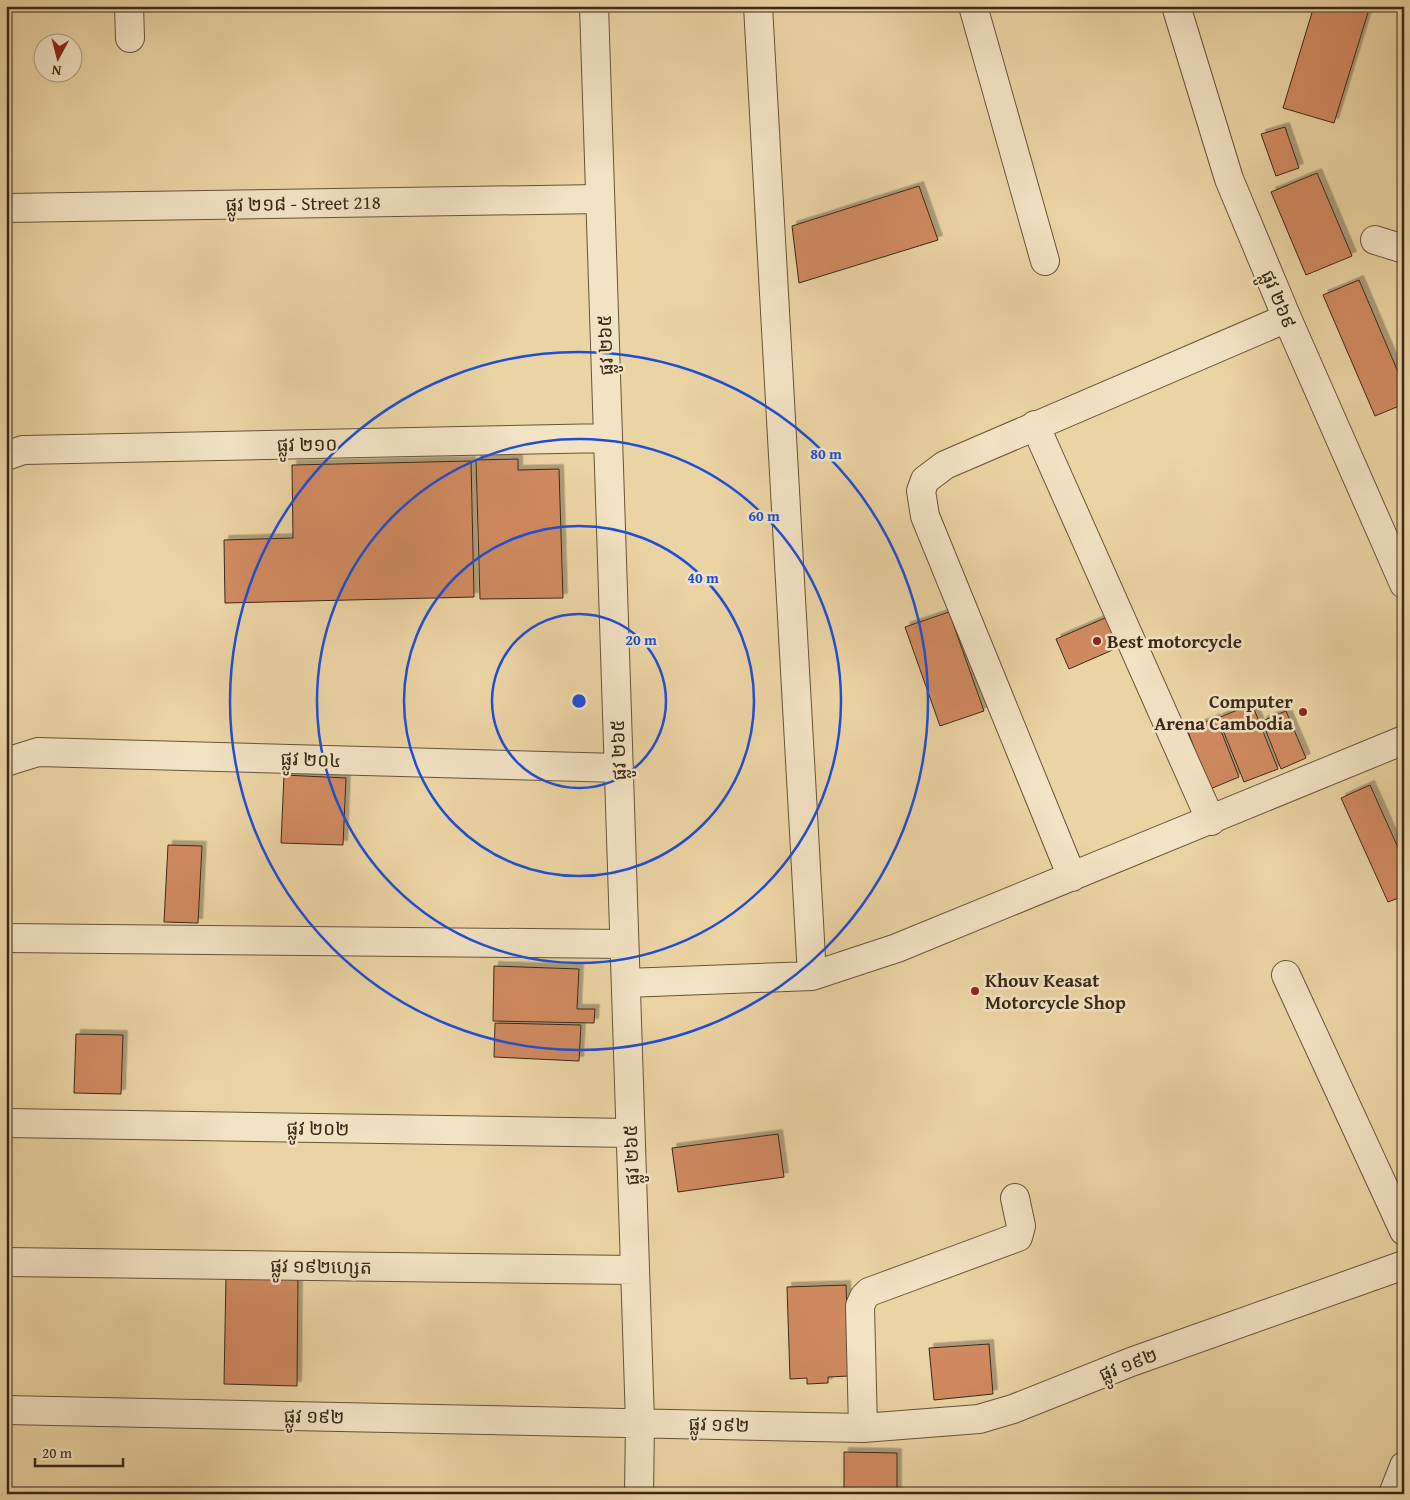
<svg xmlns="http://www.w3.org/2000/svg" width="1410" height="1500" font-family="'Gentium Book Plus','Noto Sans Khmer',serif">
<style>
.building{fill:#d18a61;stroke:#392918;filter:url(#shadow)}
.lines{fill:none;stroke-linecap:round;stroke-linejoin:round}
.minor-casing{stroke:#66543b;stroke-width:30}
.minor{stroke:#f2e3c4;stroke-width:28}
.ring{fill:none;stroke:#1d4ed8;stroke-width:2.5}
.poi-dot{fill:#8f2418;stroke:#f2e3c4;stroke-width:2}
.labels{text-anchor:middle;dominant-baseline:central;stroke-width:5;stroke-linejoin:round;paint-order:stroke}
.street-label{font-size:19px;fill:#392918;stroke:#f2e3c4}
.poi-label{font-size:19px;font-weight:bold;fill:#392918;stroke:#f2e3c4;text-anchor:start}
.centre{fill:#1d4ed8;stroke:#f2e3c4;stroke-width:2.5}
.ring-label{font-size:15px;text-anchor:middle;font-weight:bold;fill:#1d4ed8;stroke:#f2e3c4;stroke-width:5;stroke-linejoin:round;paint-order:stroke}
</style>
<defs>
<filter id="shadow"><feDropShadow dx="4.5" dy="-4.5" stdDeviation="0" flood-color="#0004"/></filter>
</defs>
<rect width="100%" height="100%" fill="#ebd4a4"/>
<filter id="stains"><feTurbulence type="fractalNoise" baseFrequency=".004" numOctaves="4"/><feColorMatrix values="0 0 0 0 .2 0 0 0 0 .09 0 0 0 0 .02 0 0 0 .5 -.17"/></filter>
<radialGradient id="worn" r=".72"><stop offset=".6" stop-color="#630" stop-opacity="0"/><stop offset="1" stop-color="#630" stop-opacity=".3"/></radialGradient>
<path class="building" d="M1314 6H1370L1334 123 1283 108Z
M1285 127 1299 168 1276 176 1261 134Z
M1317 173 1352 256 1306 275 1271 192Z
M919 186 938 240 799 283 792 226Z
M1359 280 1404 386V404L1375 416 1323 295Z
M518 459V470L559 469 563 598 480 599 476 460Z
M471 461 474 597 225 603 224 540 293 538 292 465Z
M949 612 984 711 940 726 905 627Z
M1112 615 1124 645 1069 669 1056 639Z
M1252 704 1278 769 1244 782 1218 718Z
M1286 711 1306 758 1281 769 1262 721Z
M1216 718 1239 777 1210 789 1187 729Z
M284 775 346 778 343 845 281 843Z
M1370 785 1404 861V896L1388 902 1341 798Z
M168 845 202 846 198 923 164 922Z
M494 966 579 969 577 1009H595L594 1023 493 1021Z
M495 1023 581 1025 579 1061 494 1057Z
M76 1034 123 1035 121 1094 74 1093Z
M778 1134 784 1177 678 1192 672 1148Z
M226 1274 298 1275 297 1386 224 1384Z
M846 1285 849 1376 828 1377V1383L807 1384V1378L790 1379 787 1287Z
M989 1344 993 1394 934 1400 929 1348Z
M844 1452 897 1453V1494H844Z"/>
<g class="lines">
<g class="minor-casing">
<path id="minor" d="M129 6 130 38
M594 6 640 1422 639 1494
M758 6 812 976
M973 6 1045 261
M1176 6 1229 179 1287 318 1404 584
M6 208 600 199
M1375 240 1404 249
M1035 425 1211 821
M6 456 23 450 608 438
M6 762 38 752 619 768
M1072 877 925 516 921 491 925 480 945 465 1287 318
M6 938 624 944
M1286 975 1404 1231
M626 983 812 976 897 948 1404 740
M6 1123 630 1133
M6 1262 635 1270
M6 1410 863 1428 979 1419 1013 1409 1131 1362 1404 1265
M863 1428 860 1306 864 1297 869 1292 1018 1237 1021 1226 1015 1198
M1393 1494 1404 1466"/>
</g>
<use href="#minor" class="minor"/>
</g>
<g class="ring">
<circle cx="579" cy="701" r="87"/>
<circle cx="579" cy="701" r="175"/>
<circle cx="579" cy="701" r="262"/>
<circle cx="579" cy="701" r="349"/>
</g>
<g class="poi-dot">
<circle cx="1097" cy="641" r="5"/>
<circle cx="1303" cy="712" r="5"/>
<circle cx="975" cy="991" r="5"/>
</g>
<g class="labels">
<g class="street-label">
<text transform="translate(303 203) rotate(-1)">ផ្លូវ ២១៨ - Street 218</text>
<text transform="translate(1279 299) rotate(67)">ផ្លូវ ២៦៩</text>
<text transform="translate(605 345) rotate(-92)">ផ្លូវ ២៦៥</text>
<text transform="translate(307 444) rotate(-1)">ផ្លូវ ២១០</text>
<text transform="translate(618 750) rotate(-92)">ផ្លូវ ២៦៥</text>
<text transform="translate(311 759) rotate(2)">ផ្លូវ ២០៤</text>
<text transform="translate(318 1128) rotate(1)">ផ្លូវ ២០២</text>
<text transform="translate(631 1155) rotate(-92)">ផ្លូវ ២៦៥</text>
<text transform="translate(321 1266) rotate(1)">ផ្លូវ ១៩២ហ្សេត</text>
<text transform="translate(1128 1364) rotate(-21)">ផ្លូវ ១៩២</text>
<text transform="translate(314 1416) rotate(1)">ផ្លូវ ១៩២</text>
<text transform="translate(719 1424) rotate(2)">ផ្លូវ ១៩២</text>
</g>
<g class="poi-label">
<text x="1107" y="641">Best motorcycle</text>
<text x="1293" y="701" text-anchor="end">Computer<tspan x="1293" dy="22">Arena Cambodia</tspan></text>
<text x="985" y="980">Khouv Keasat<tspan x="985" dy="22">Motorcycle Shop</tspan></text>
</g>
</g>
<circle cx="579" cy="701" r="8" class="centre"/>
<g class="ring-label">
<text x="826" y="459">80 m</text>
<text x="764" y="521">60 m</text>
<text x="703" y="583">40 m</text>
<text x="641" y="645">20 m</text>
</g>
<rect width="1410" height="1500" fill="none" stroke="#ebd4a4" stroke-width="25"/>
<rect x="8" y="8" width="1395" height="1485" fill="none" stroke="#392918" stroke-width="2.5"/>
<rect x="12" y="12" width="1385" height="1475" fill="none" stroke="#392918"/>
<g transform="translate(58 58) rotate(187)"><circle r="24" fill="#f2e3c4" stroke="#a8997f"/>
<path d="M0-4L9 19L0 12L-9 19Z" fill="#8f2418"/>
<text y="-8" font-size="14" font-weight="bold" text-anchor="middle" fill="#392918">N</text>
</g>
<path d="M35 1458v8h88v-8" fill="none" stroke="#392918" stroke-width="2.5"/>
<text x="42" y="1458" font-size="15" fill="#392918" stroke="#f2e3c4" stroke-width="4" paint-order="stroke">20 m</text>
<rect width="100%" height="100%" filter="url(#stains)"/>
<rect width="100%" height="100%" fill="url(#worn)"/>
</svg>
